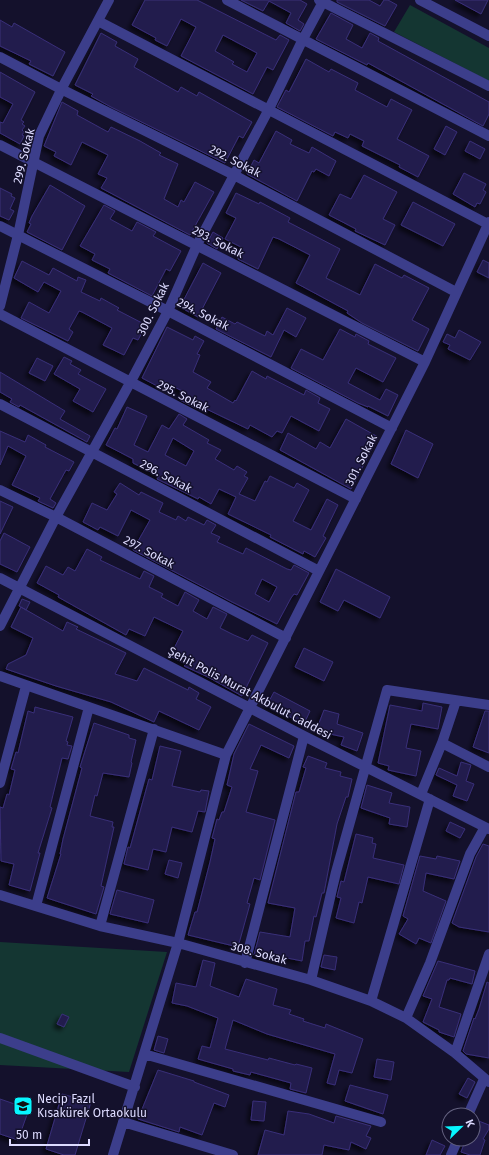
<svg xmlns="http://www.w3.org/2000/svg" width="489" height="1155" font-family="'Fira Sans',sans-serif">
<style>
.green{fill:#143632}
.building{fill:#231d4d;stroke:#392f79;fill-rule:evenodd;filter:url(#shadow)}
.lines{fill:none;stroke-linecap:round;stroke-linejoin:round}
.minor{stroke:#3c3e8b;stroke-width:10}
.labels{text-anchor:middle;dominant-baseline:central;stroke-width:3;stroke-linejoin:round;paint-order:stroke}
.street-label{font-size:12px;fill:#dddbff;stroke:#14112c}
.poi-label{font-size:12px;fill:#dddbff;stroke:#14112c;text-anchor:start}
</style>
<defs>
<filter id="shadow"><feDropShadow dx="-3.5" dy="3.5" stdDeviation="2" flood-color="#0009"/></filter>
</defs>
<rect width="100%" height="100%" fill="#14112c"/>
<path class="green" d="M410 5 489 48V81L394 32Z
M0 942 167 952 129 1072 0 1065Z"/>
<path class="building" d="M145 0H197L276 40 280 35 289 40 273 70 267 67 253 94 181 56 196 27 181 19 167 46 155 40 156 38 132 25ZM223 35 257 53 247 72 232 64 234 62 215 51Z
M241 0H300L307 4 298 20 304 24 300 31 286 23 291 13 269 1 263 11Z
M337 0H369L380 6 384 0H388L397 5 385 26 337 2Z
M455 0H488L481 14Z
M331 13 353 25 346 39 362 48 370 33 379 38 378 41 489 102V114L483 126 368 63 367 65 316 39Z
M0 20 12 27 14 23 65 52 53 76 29 64 31 61 0 46Z
M101 33 117 42 115 46 138 59 134 67 162 83 178 92 181 87 197 96 199 92 252 122 243 138 239 136 225 163 111 107 91 96 93 94 75 85Z
M306 59 329 72 331 69 358 83 355 90 387 107 391 99 412 110 397 139 429 156 418 177 399 167 400 165 362 146 364 141 350 134 348 138 335 132 333 136 277 107 286 90 289 92Z
M0 72 35 92 21 120 24 122 22 124 25 126 22 130 24 132 22 135 24 136 20 144 0 133V122L3 123 13 104 0 97Z
M62 102 78 111 77 115 108 132 111 127 140 141 161 153 159 155 178 164 164 199 178 207 181 200 184 202 195 182 214 192 190 235 101 188 107 178 98 174 108 155 82 142 71 165 54 156 56 152 44 146Z
M446 126 457 132 445 155 434 149Z
M276 131 292 140 290 144 309 153 312 147 336 161 329 176 316 169 314 172 312 171 297 201 247 174 254 160 259 163Z
M470 141 485 149 480 159 465 151Z
M464 173 486 184 483 190 486 192 480 204 477 203 475 207 453 194Z
M364 175 397 192 383 219 395 225 385 245 355 231 356 229 329 215 340 194 351 199Z
M50 185 85 206 62 250 27 232 31 224 29 223 32 216Z
M0 188 12 194 11 196 15 198 10 209 14 211 9 220 0 216Z
M236 193 259 204 260 202 290 218 288 222 340 249 326 278 360 295 375 264 402 278 404 275 429 288 412 320 429 329 418 351 362 323 347 313 348 311 296 283 310 255 279 239 273 237 258 269 238 259 243 248 225 239 236 218 226 213Z
M413 202 455 224 443 246 401 225Z
M104 205 115 211 110 219 132 231 137 222 156 232 153 236 181 251 170 271 166 269 152 296 108 273 110 269 92 260 95 254 80 246Z
M213 232 223 238 217 249 207 243Z
M483 260 489 263V278L477 272Z
M22 261 49 275 53 268 77 281 78 277 86 280 81 292 100 301 101 298 119 308 117 310 146 325 138 340 133 338 124 355 103 345 112 328 82 312 79 311 69 329 73 332 68 341 21 318 29 302 49 313 61 291 44 282 38 292 14 278Z
M203 263 221 273 198 317 180 307Z
M287 308 306 318 296 337 284 330 271 357 216 329 222 317 235 324 237 322 265 336 267 331 273 335Z
M167 327 193 340 195 336 204 341 197 354 200 355 193 372 211 382 207 388 233 403 235 400 236 401 252 371 266 379 267 376 304 395 306 390 320 398 318 403 330 409 319 431 291 416 282 433 277 431 272 437 250 425 248 429 198 405 196 408 180 400 184 392 165 382 161 388 142 378Z
M340 329 355 337 356 334 369 341 368 344 396 358 383 382 356 368 348 383 380 400 386 389 398 395 388 416 368 406V407L358 403 291 368 301 349 323 360Z
M459 330 481 342 470 360 448 349 450 345 443 342 447 334 455 338Z
M64 357 72 361 70 364 81 370 78 374 106 389 93 412 73 401 80 389 54 374Z
M37 358 53 366 45 381 29 373Z
M0 372 65 411 60 419 90 436 87 442 20 405 19 407 10 402 12 399 0 392Z
M127 407 147 416 134 445 148 452 162 425 169 429 179 414 187 419 183 425 209 440 207 443 221 450 215 459 234 470 237 466 247 472 244 476 248 478 239 494 255 501 265 481 267 482 270 476 294 488 297 483 309 490 293 521 311 530 327 499 338 505 323 536 326 538 315 557 304 551 303 554 270 537 271 535 228 514 236 497 219 489 211 504 199 497 198 499 157 479 159 476 133 463V459L106 445 115 428 117 429ZM173 438 194 451 186 466 165 455Z
M346 419 378 437 351 489 280 450 288 433 316 449 320 442 330 448Z
M406 430 433 444 418 478 391 464Z
M0 431 25 442 28 435 46 445 45 447 74 462 69 471 66 470 50 499 56 503 53 508 38 501 40 498 12 485 26 456 8 446 0 465Z
M120 483 139 495 141 492 163 503 159 512 176 520 178 516 186 521 188 517 204 525 207 520 216 525 211 533 220 537 217 542 243 554 246 548 287 569 291 570 294 565 309 573 297 595 294 594 291 598 277 624 232 602 133 550 150 520 131 510 118 536 100 527 98 530 83 522 92 503 107 510 117 494 114 492ZM262 579 277 587 269 602 255 594Z
M0 501 13 507 0 534Z
M4 533 30 547 17 572 0 564V541Z
M87 549 102 557 100 560 140 579 144 571 154 576 149 587 163 594 161 597 178 606 185 592 199 600 193 611 207 619 213 607 227 614 220 628 234 635 248 641 252 635 268 643 242 696 208 677 184 666 186 664 170 656 183 631 154 617 145 636 129 629 126 635 58 597 59 595 37 583 46 566 63 575 68 567 75 571Z
M336 569 390 597 380 618 344 600 338 611 320 602Z
M22 599 30 602 26 610 19 606Z
M21 607 63 631 67 622 78 627 76 629 126 653 115 674 137 681 144 668 188 690 189 687 199 693 196 699 211 707 199 730 159 711 154 722 111 702 56 686 6 669 8 664 26 655 33 638 11 627Z
M304 648 333 662 324 681 295 667Z
M274 692 310 711 304 724 267 705Z
M423 703 442 707 438 729 411 724 406 748 421 751 416 776 388 770 389 766 378 763 390 705 422 711Z
M35 707 73 717 66 741 68 742 67 745 72 746 68 759 62 758 50 807 52 808 38 853H40L30 891 9 885 14 864 1 861 0 807 3 808 7 794 9 795 15 770 11 769 16 752 18 753 28 711 34 713Z
M324 710 339 714 337 724 363 733 357 751 341 745 344 737 316 731Z
M485 711H489V753L473 747Z
M94 723 129 735V738L136 740 131 762 132 763 129 777 103 773 97 796 95 795 90 816 113 822 112 827H114L101 886 104 887 96 914 47 898 61 854H60L63 839 82 768 80 767Z
M249 724 294 746 289 758 261 745 250 769 258 771 246 812 275 820 260 880 254 878 247 903 250 904 238 947 188 935 195 912H197L210 862 215 839 212 838 217 819 219 820 222 812H224L232 787 227 785 234 754Z
M160 746 181 751 172 786 200 792 201 790 209 791 205 812 198 811 192 832 172 827 166 852 153 849 148 870 124 864 128 847 130 848 149 779 152 780Z
M308 756 327 763 325 768 341 772 340 776 352 779 348 797H346L337 824 324 893H322L316 917 314 916 309 941H305L302 961 282 957 281 960 254 955 260 932 290 937 295 908 268 903 296 792H299L306 768 303 767Z
M461 762 471 765 466 781 474 784 467 801 453 796 457 785 436 775 439 768 457 776Z
M367 785 392 793 389 803 410 807 407 827 389 824 390 818 361 808Z
M450 822 465 829 460 838 446 831Z
M356 834 373 838 372 843 376 844 373 858 404 865 399 884 368 877 362 903 359 902 354 923 336 918 341 898 337 897 341 881 344 882Z
M483 844 489 846V932L459 927 452 923 476 857Z
M420 856 436 859 437 856 460 861 454 879 426 873 423 891 446 901 431 943 419 938 416 944 399 934 408 919 403 916Z
M169 860 182 863 178 878 165 874Z
M117 890 154 900 148 923 110 914Z
M324 955 337 957 335 970 321 967Z
M203 960 215 963 210 986 239 997 246 979 277 989 273 1005 291 1010 289 1014 304 1019 303 1021 325 1028 326 1024 363 1039 352 1073 339 1070 335 1085 327 1083 335 1054 267 1034 233 1020 225 1049 268 1060 269 1058 295 1065 296 1064 312 1068 306 1093 290 1089 291 1083 251 1072 250 1075 233 1071V1069L198 1059 202 1046 210 1048 218 1018 187 1006 172 1003 176 983 196 987Z
M438 961 475 971 472 984 450 978 449 980H447L439 1007 461 1014 454 1037 439 1032V1030L423 1022 432 999 423 996Z
M487 982 489 983V1058L466 1054 463 1051 474 1018 475 1019 479 1009Z
M62 1014 69 1017 64 1027 57 1024Z
M158 1036 168 1039 164 1053 154 1050Z
M377 1059 394 1062 391 1080 374 1077Z
M158 1070 194 1081V1082L229 1095 225 1107 214 1103 202 1135 180 1127 179 1132 138 1119Z
M468 1078 475 1082 467 1098 459 1094Z
M350 1085 388 1095 383 1114 345 1101Z
M62 1094 91 1102 75 1155H64L46 1149Z
M0 1099 29 1109 18 1140 0 1134Z
M253 1101 266 1102 264 1121 251 1120Z
M288 1111 309 1114 334 1123 336 1116 371 1126 366 1136 371 1138 366 1149 351 1142 349 1150 324 1145 322 1155H258L265 1130 284 1135Z
M476 1120 489 1125V1129L483 1139 485 1140 480 1155H470L461 1152 466 1139H473V1126Z
M432 1140 445 1146 440 1155H426Z"/>
<g class="lines">
<path class="minor" d="M227 0 489 136
M319 0 489 86
M420 0 489 36
M98 21 488 224
M0 57 61 89 234 175 456 292
M0 145 425 362
M0 226 168 311 392 428
M0 306 18 235 39 136 63 86 109 0
M0 314 356 499
M0 404 319 571
M0 490 56 517 286 638
M0 578 304 736 489 829
M0 626 56 517 130 383 168 311 197 245 269 109 303 39 324 0
M0 676 226 755
M456 701 442 743 489 767
M0 783 26 686
M421 794 442 743
M0 895 100 926 178 943 311 980 371 1001 406 1018 455 1053 489 1082
M36 906 89 707
M100 926 154 729
M245 963 304 736
M311 980 336 872 387 690 489 705
M371 1001 430 799
M406 1018 430 963 470 854 485 827
M0 1038 135 1087
M455 1053 489 954
M144 1054 381 1122
M468 1115 484 1079
M123 1122 233 1155
M113 1155 178 943 226 755 425 362 489 222
M451 1155 458 1139"/>
</g>
<defs>
<g id="school-square" transform="scale(1)"><rect x="-9" y="-9" width="18" height="18" rx="4" fill="#07f6ff" stroke="#14112c"/><path d="M0-5L7-2L0 1L-7-2ZM-4 1L0 2.5L4 1V4Q0 6-4 4Z" fill="#111"/></g>
</defs>
<g fill-rule="evenodd">
<use href="#school-square" x="23" y="1106"/>
</g>
<g class="labels">
<g class="street-label">
<text transform="translate(24 156) rotate(-76)">299. Sokak</text>
<text transform="translate(235 161) rotate(27)">292. Sokak</text>
<text transform="translate(218 242) rotate(27)">293. Sokak</text>
<text transform="translate(153 309) rotate(-64)">300. Sokak</text>
<text transform="translate(203 314) rotate(27)">294. Sokak</text>
<text transform="translate(183 396) rotate(27)">295. Sokak</text>
<text transform="translate(361 460) rotate(-63)">301. Sokak</text>
<text transform="translate(166 476) rotate(28)">296. Sokak</text>
<text transform="translate(149 552) rotate(28)">297. Sokak</text>
<text transform="translate(250 693) rotate(28)">Şehit Polis Murat Akbulut Caddesi</text>
<text transform="translate(259 953) rotate(15)">308. Sokak</text>
</g>
<g class="poi-label">
<text x="37" y="1099">Necip Fazıl<tspan x="37" dy="14">Kısakürek Ortaokulu</tspan></text>
</g>
</g>
<g transform="translate(461 1127) rotate(67)"><circle r="19" fill="#14112c" stroke="#646280"/>
<path d="M0-3L7 15L0 10L-7 15Z" fill="#07f6ff"/>
<text y="-6" font-size="11" font-weight="bold" text-anchor="middle" fill="#dddbff">K</text>
</g>
<path d="M10 1139v6h79v-6" fill="none" stroke="#dddbff" stroke-width="2"/>
<text x="16" y="1139" font-size="12" fill="#dddbff" stroke="#14112c" stroke-width="3" paint-order="stroke">50 m</text>
</svg>
